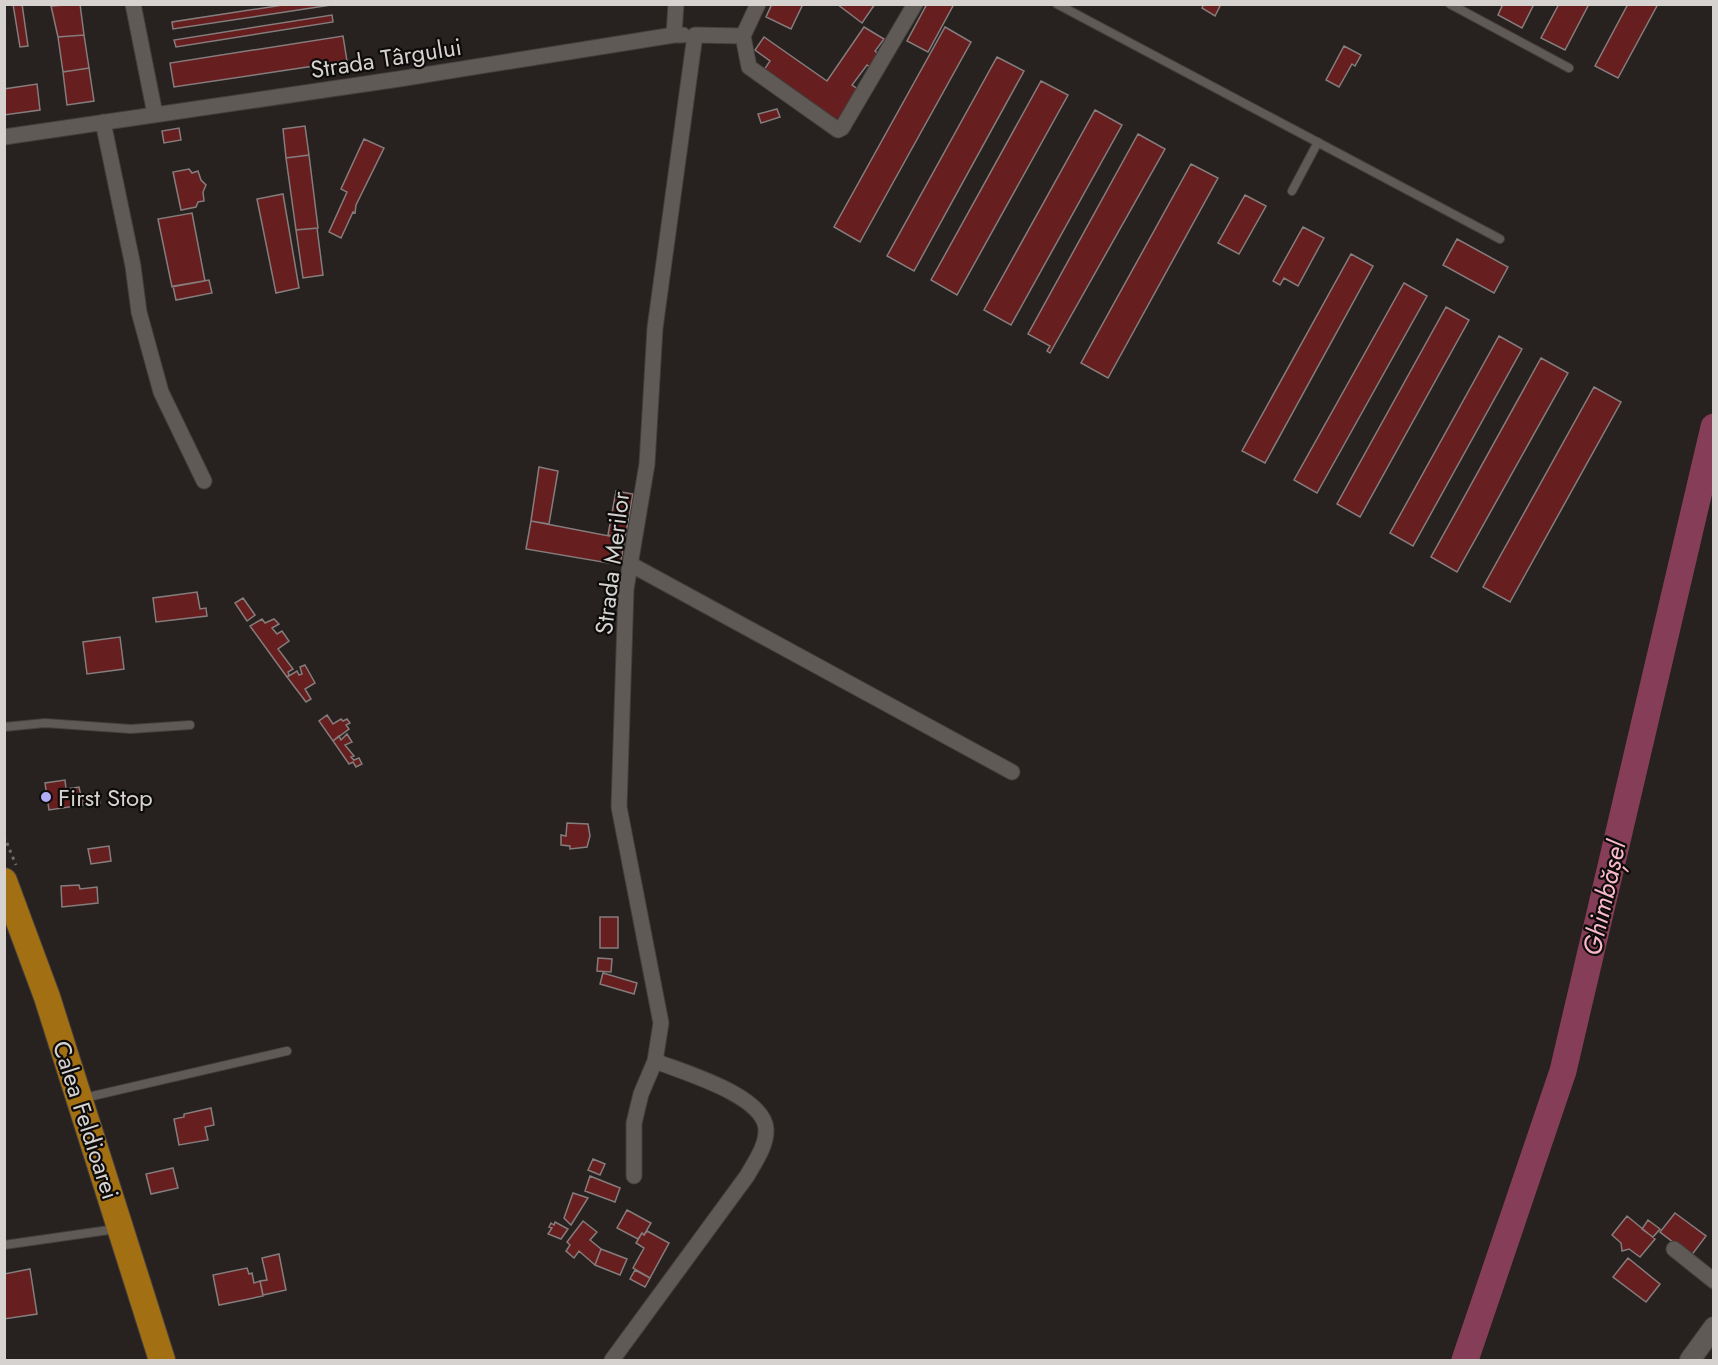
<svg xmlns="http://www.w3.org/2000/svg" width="1718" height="1365" font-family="Jost,sans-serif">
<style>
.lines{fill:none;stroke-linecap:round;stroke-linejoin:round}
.river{stroke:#863e58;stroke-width:27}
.building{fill:#661e1f;stroke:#857d7d;stroke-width:1.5}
.service-casing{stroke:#433f3d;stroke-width:10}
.minor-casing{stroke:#433f3d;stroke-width:17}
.tertiary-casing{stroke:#433f3d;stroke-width:22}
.trunk-casing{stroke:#433f3d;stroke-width:28}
.path{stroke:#6f6b69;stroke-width:3;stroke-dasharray:3 4.5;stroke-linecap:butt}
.service{stroke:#605a57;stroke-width:8}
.minor{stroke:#605a57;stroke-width:15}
.tertiary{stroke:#605a57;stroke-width:20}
.trunk{stroke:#a26f12;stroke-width:26}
.poi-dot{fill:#b2adf9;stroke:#0e0c0b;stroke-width:2}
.labels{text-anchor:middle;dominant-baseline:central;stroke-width:4.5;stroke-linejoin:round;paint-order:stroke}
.street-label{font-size:24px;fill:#d5d2d0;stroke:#0e0c0b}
.poi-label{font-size:24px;fill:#d5d2d0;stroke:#0e0c0b;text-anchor:start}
.water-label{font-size:26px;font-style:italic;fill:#fab8cb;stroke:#0e0c0b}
</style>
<rect width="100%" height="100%" fill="#27221f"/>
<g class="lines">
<path class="river" d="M1465 1360 1563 1071 1714 427"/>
</g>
<path class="building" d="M13 4H22L28 46 20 47Z
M80 4 84 35 58 37 51 6Z
M289 4 331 5 173 29 172 22Z
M772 4H803L791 29 766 17Z
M837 4H875L862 23Z
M927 4H954L928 52 907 41Z
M1204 4H1221L1215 16 1202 8Z
M1503 4H1534L1522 28 1498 15Z
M1559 4H1589L1565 50 1541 38Z
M1628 4H1658L1618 78 1595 66Z
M332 15 333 22 176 47 174 40Z
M864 27 884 39 875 51 880 55 870 67 867 65 852 85 862 92 840 123 764 70 770 61 755 50 764 37 827 81Z
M945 27 971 42 860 242 834 227Z
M84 35 89 68 63 72 58 37Z
M343 36 347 61 174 87 170 63Z
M1344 46 1361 55 1355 66 1352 64 1339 87 1326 80Z
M997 57 1024 71 914 271 887 256Z
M89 68 94 101 67 105 63 72Z
M1041 81 1068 95 957 295 931 280Z
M37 84 40 110 4 115V89Z
M777 109 780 117 761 123 758 114Z
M1095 110 1122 125 1011 325 984 310Z
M305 126 309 155 286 158 283 129Z
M179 128 181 140 164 143 162 131Z
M1138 134 1165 149 1050 353 1047 351 1050 346 1028 334Z
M364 139 384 148 356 205 355 213 353 212 341 238 329 232 347 192 341 189Z
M309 155 318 228 296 230 286 158Z
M1191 164 1218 178 1108 378 1081 363Z
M189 169 192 173 198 171 201 180 206 185 203 192 204 201 198 202 196 207 181 210 173 172Z
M283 194 299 288 276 293 257 199Z
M1245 195 1266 206 1239 254 1218 243Z
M192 213 205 281 172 287 158 219Z
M1303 227 1324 238 1298 286 1284 278 1280 285 1273 281Z
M317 228 323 275 303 278 296 230Z
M1457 239 1508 267 1494 293 1443 265Z
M1351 254 1373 266 1265 463 1242 451Z
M209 280 212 293 176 300 173 286Z
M1404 283 1427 296 1317 493 1294 480Z
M1446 307 1469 320 1360 517 1337 504Z
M1499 336 1522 349 1413 546 1390 533Z
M1541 358 1568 373 1457 572 1431 557Z
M1594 387 1621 402 1510 602 1483 587Z
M539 467 558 471 549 524 531 521Z
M616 491 633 494 625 539 608 535Z
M531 521 625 539 620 565 526 549Z
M197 592 200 609 206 608 207 616 156 622 153 598Z
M243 598 255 615 247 621 235 603Z
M262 619 265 623 274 619 279 624 272 628 277 634 282 631 289 641 278 649 293 669 288 672 289 675 287 677 250 626Z
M120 637 124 669 87 674 83 642Z
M305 665 315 683 305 689 311 699 306 702 287 677 297 671 299 675 302 674 300 667Z
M327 715 333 724 341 719 343 721 347 719 350 723 346 725 349 729 333 741 319 721Z
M347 734 352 742 345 745 354 756 351 757 354 760 359 758 362 764 356 767 353 762 349 764 333 741 339 736 341 740Z
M65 780 66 789 79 787 83 805 49 810 45 783Z
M98 793 100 803 83 805 82 795Z
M567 823 588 824 590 836 587 847 570 849V846L561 845V835L566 836Z
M109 846 111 861 91 864 88 849Z
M79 885 80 889 97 887 98 903 62 907 61 886Z
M600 917H618V948H600Z
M598 958 612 959 611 972 597 971Z
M603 973 637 983 634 994 600 984Z
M211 1108 214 1125 205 1127 208 1140 179 1145 174 1119 184 1117V1114Z
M593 1159 605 1164 600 1175 588 1170Z
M173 1168 178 1188 151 1194 146 1174Z
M590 1176 620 1188 615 1202 585 1191Z
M573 1193 588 1198 571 1225 564 1218Z
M627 1210 651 1223 644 1235 642 1233 638 1239 617 1228Z
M1675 1213 1706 1236 1691 1256 1660 1232Z
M1627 1216 1655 1239 1640 1257 1629 1249 1622 1251 1621 1243 1612 1235Z
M1648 1220 1660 1229 1653 1237 1642 1229Z
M583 1221 597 1232 590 1240 601 1249 595 1265 579 1251 574 1258 566 1251 570 1245 567 1242Z
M555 1222 568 1229 561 1239 548 1234 552 1228 549 1227 551 1223 554 1225Z
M647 1231 669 1243 650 1278 633 1268 644 1248 636 1243 642 1233 644 1235Z
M601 1249 627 1259 620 1275 595 1265Z
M279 1254 286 1290 263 1295 260 1281 267 1280 262 1258Z
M1628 1258 1660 1284 1646 1302 1613 1277Z
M247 1268 249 1274 252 1273 254 1283 260 1281 263 1296 219 1305 213 1275Z
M30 1269 37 1314 4 1319V1274Z
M635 1270 650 1278 645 1287 630 1279Z"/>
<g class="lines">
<g class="service-casing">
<path id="service" d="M1057 4 1500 239
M1450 4 1569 68
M1292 191 1318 142
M4 727 45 723 131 729 190 725
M84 1098 287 1051
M4 1245 116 1229"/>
</g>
<g class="minor-casing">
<path id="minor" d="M133 4 155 114
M676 4 674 35H683
M743 36 749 67 838 130 842 128 915 4
M103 122 133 266 139 312 161 392 204 481
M4 137 399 79 674 35
M630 564 1012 772
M634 1176V1123L641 1094 655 1061 661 1023 619 807 626 589 647 464 655 328 695 35 743 36 758 4
M1674 1249 1714 1281
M612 1360 747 1176C755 1162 767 1145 766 1129 764 1095 682 1072 655 1061"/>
</g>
<g class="tertiary-casing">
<path id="tertiary" d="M1690 1360 1714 1327"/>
</g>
<g class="trunk-casing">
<path id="trunk" d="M4 881 47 997 162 1360"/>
</g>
<path class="path" d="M4 836 16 865"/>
<use href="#service" class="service"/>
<use href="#minor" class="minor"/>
<use href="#tertiary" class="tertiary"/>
<use href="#trunk" class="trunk"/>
</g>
<circle class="poi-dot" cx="46" cy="797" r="6"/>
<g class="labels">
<g class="street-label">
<text transform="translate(386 58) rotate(-9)">Strada Târgului</text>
<text transform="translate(612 563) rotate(-83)">Strada Merilor</text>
<text transform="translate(86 1120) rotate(72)">Calea Feldioarei</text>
</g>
<g class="poi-label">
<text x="58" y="797">First Stop</text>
</g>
<g class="water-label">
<text transform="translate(1604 898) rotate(-77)">Ghimbășel</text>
</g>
</g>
<rect width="1718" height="1365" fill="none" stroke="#d5d2d0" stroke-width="12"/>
</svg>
